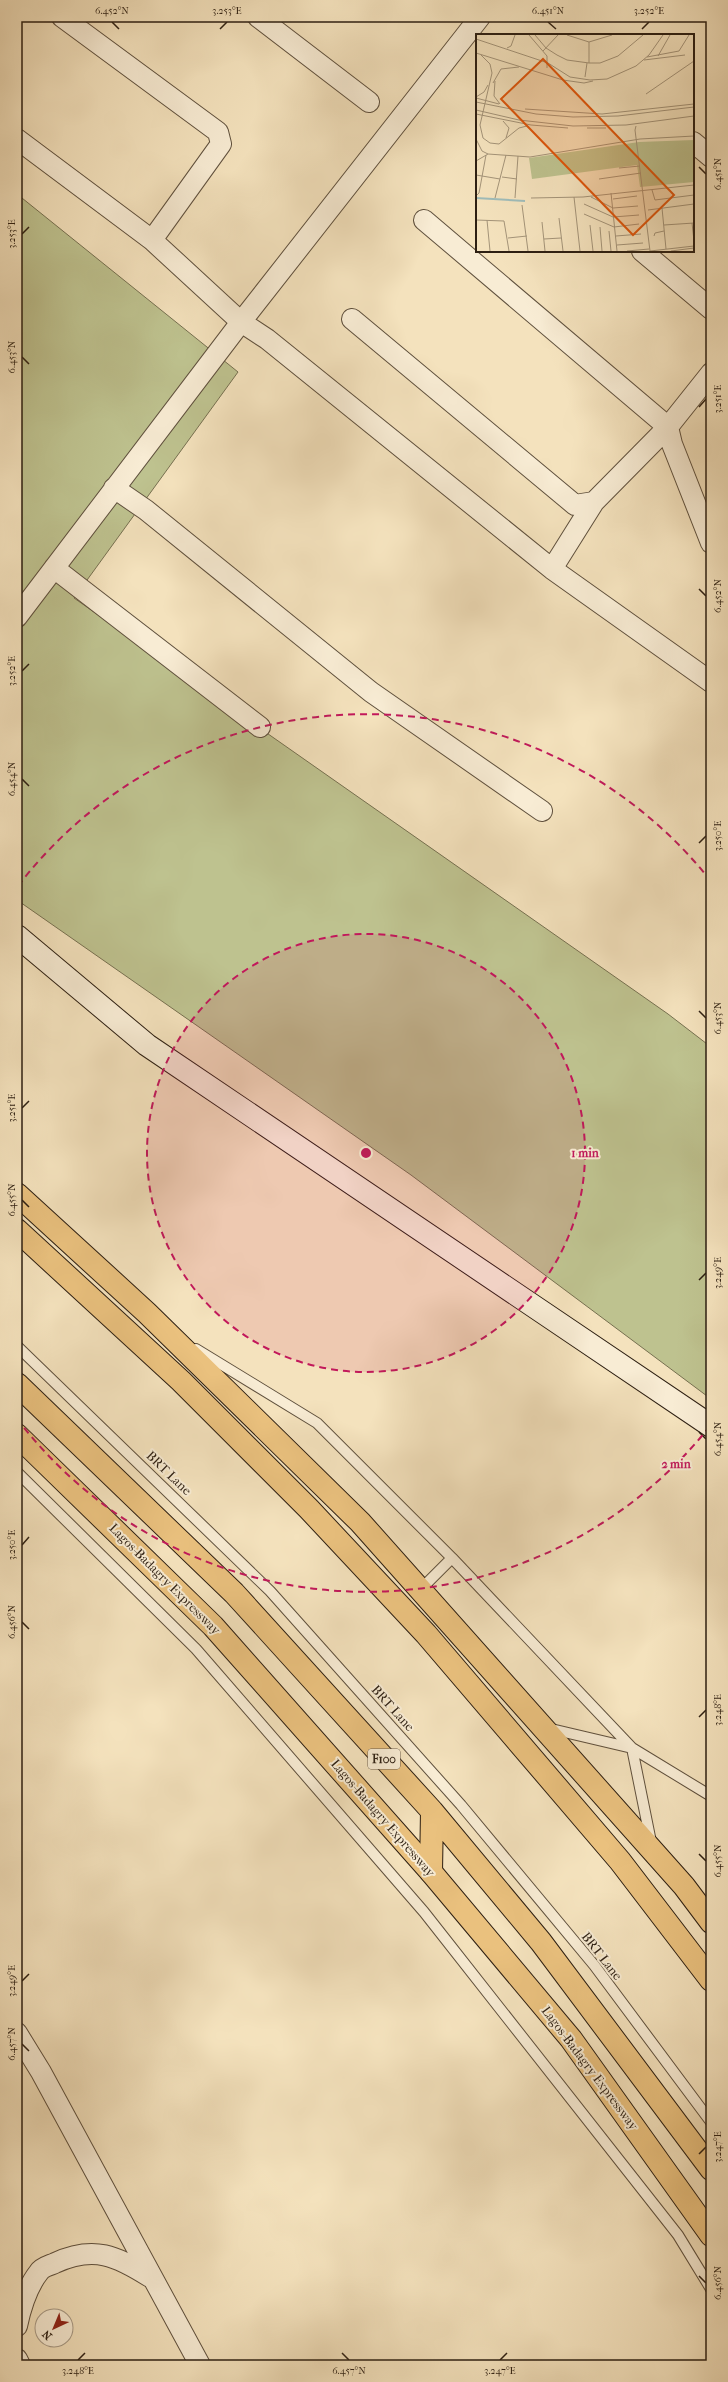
<svg xmlns="http://www.w3.org/2000/svg" width="728" height="2382" font-family="'IM FELL French Canon',serif">
<style>
.green{fill:#bec28f;stroke:#767050}
.lines{fill:none;stroke-linecap:round;stroke-linejoin:round}
.lane-casing{stroke:#5f503d;stroke-width:12}
.street-casing{stroke:#5f503d;stroke-width:22}
.secondary-casing{stroke:#2d1f12;stroke-width:24}
.primary-casing{stroke:#2d1f12;stroke-width:24}
.highway-casing{stroke:#2d1f12;stroke-width:24}
.lane{stroke:#f8ecd4;stroke-width:10}
.street{stroke:#f8ecd4;stroke-width:20}
.secondary{stroke:#f8ecd4;stroke-width:22}
.primary{stroke:#eac17e;stroke-width:22}
.highway{stroke:#eac17e;stroke-width:22}
.ticks{fill:none;stroke:#2d1f12;stroke-width:1.5}
.ring{fill:none;stroke:#c2185b;stroke-width:2;stroke-dasharray:7 5}
.labels{text-anchor:middle;dominant-baseline:central;stroke-width:4;stroke-linejoin:round;paint-order:stroke}
.shield{fill:#f8ecd4;stroke:#6a5c4c;stroke-width:1}
.shield-label{font-size:12px;font-weight:bold;fill:#2d1f12}
.street-label{font-size:13px;fill:#2d1f12;stroke:#f8ecd4}
.inset-river{fill:none;stroke:#9fbcb9;stroke-width:2}
.inset-road{fill:none;stroke:#a49479;stroke-width:1}
.view{fill:#df560c;fill-opacity:0.15;stroke:#df560c;stroke-width:2}
.inset-edge{fill:none;stroke:#2d1f12;stroke-width:2}
.centre{fill:#c2185b;stroke:#f8ecd4;stroke-width:2}
.ring-label{font-size:12px;text-anchor:middle;font-weight:bold;fill:#c2185b;stroke:#f8ecd4;stroke-width:4;stroke-linejoin:round;paint-order:stroke}
.neatline{fill:none;stroke:#2d1f12;stroke-width:1.5}
.ticks-label{font-size:10px;text-anchor:middle;fill:#2d1f12}
</style>
<rect width="100%" height="100%" fill="#f4e2bd"/>
<filter id="stains"><feTurbulence type="fractalNoise" baseFrequency=".005" numOctaves="4"/><feColorMatrix values="0 0 0 0 .2 0 0 0 0 .09 0 0 0 0 .02 0 0 0 .5 -.17"/></filter>
<radialGradient id="worn" r=".72"><stop offset=".6" stop-color="#630" stop-opacity="0"/><stop offset="1" stop-color="#630" stop-opacity=".3"/></radialGradient>
<path class="green" d="M17 194 238 372 74 598 668 1014 711 1047V1399L411 1175 17 900Z"/>
<g class="lines">
<g class="lane-casing">
<path id="lane" d="M17 1346 270 1591 461 1805 594 1965 711 2122
M196 1349 317 1423 452 1558 632 1748 651 1842
M17 1472 196 1649 424 1912 678 2235 711 2289
M420 1590 452 1558
M547 1728 632 1748 711 1796"/>
</g>
<g class="street-casing">
<path id="street" d="M62 17 218 132 221 144 152 240
M258 17 369 102
M17 139 152 240 241 322 267 339 552 569 711 682
M693 142 711 157
M424 220 668 427 672 444 711 543
M642 251 711 309
M352 319 575 505 594 502
M114 488 146 510 371 692 542 811
M54 568 260 727
M552 569 594 502 668 427 711 373
M17 617 241 322 480 17
M17 2033 41 2072 200 2365
M17 2326C21 2307 27 2287 39 2272 42 2267 51 2265 55 2263 94 2245 117 2256 150 2277
M17 2359 20 2365"/>
</g>
<g class="secondary-casing">
<path id="secondary" d="M17 936 147 1045 711 1426"/>
</g>
<g class="primary-casing">
<path id="primary" d="M17 1194 147 1313 360 1522 684 1886 711 1922
M17 1435 213 1626 431 1872 571 2039 711 2235"/>
</g>
<g class="highway-casing">
<path id="highway" d="M17 1230 181 1381 309 1509 426 1634 620 1861 711 1980
M17 1384 234 1593 432 1811 541 1942 711 2169
M431 1872 432 1811"/>
</g>
<use href="#lane" class="lane"/>
<use href="#street" class="street"/>
<use href="#secondary" class="secondary"/>
<use href="#primary" class="primary"/>
<use href="#highway" class="highway"/>
</g>
<path class="ticks" d="M112 22 119 29M548 22 556 29M220 29 227 22M642 29 649 22M699 167 706 174M22 234 29 227M22 357 29 364M699 407 706 399M699 589 706 596M22 671 29 664M22 779 29 786M699 843 706 836M699 1011 706 1018M22 1108 29 1101M22 1200 29 1207M699 1280 706 1273M699 1432 706 1439M22 1545 29 1537M22 1622 29 1629M699 1717 706 1710M699 1854 706 1861M22 1981 29 1974M22 2044 29 2051M699 2154 706 2147M699 2276 706 2283M342 2353 349 2360M78 2360 85 2353M500 2360 507 2353"/>
<circle cx="366" cy="1153" r="219" fill="#c2185b" fill-opacity=".12"/>
<g class="ring">
<circle cx="366" cy="1153" r="219"/>
<path d="M710 1426A439 439 0 0 1 18 1420M18 886A439 439 0 0 1 710 880"/>
</g>
<g class="labels">
<rect class="shield" x="368" y="1749" width="32" height="20" rx="3"/>
<g class="shield-label">
<text x="384" y="1759">F100</text>
</g>
<g class="street-label">
<text transform="translate(169 1473) rotate(44)">BRT Lane</text>
<text transform="translate(165 1579) rotate(45)">Lagos-Badagry Expressway</text>
<text transform="translate(393 1708) rotate(48)">BRT Lane</text>
<text transform="translate(383 1818) rotate(49)">Lagos-Badagry Expressway</text>
<text transform="translate(602 1956) rotate(52)">BRT Lane</text>
<text transform="translate(590 2068) rotate(53)">Lagos-Badagry Expressway</text>
</g>
</g>
<g transform="translate(476 34)">
<rect width="218" height="218" fill="#f4e2bd"/>
<path d="M218 106V148L164 153 161 131 56 145 53 124 163 108Z" fill="#bec28f"/>
<path class="inset-river" d="M0 164 49 167"/>
<path class="inset-road" d="M53 1 71 22V34M59 1 70 14 81 21 91 26 113 29H124L142 22 167 1M91 1 113 8 136 1M0 5 72 29 94 43 114 46 131 45 160 32 173 21 187 1M113 8V29M31 14 35 12 39 1M67 17 82 1M0 19 87 46 108 49 117 47M5 21 14 30 16 39 4 91 7 104 14 109 23 110 43 94 51 92M182 22 194 1M171 23 203 17 213 1M168 26 209 21M109 43 111 29M19 47 18 62 24 70M17 49 25 35 43 33M170 60 218 27M0 63 8 58 12 51M0 64 23 70M0 68 60 80 97 83 142 82 218 73M49 75 126 80 218 70M0 76 43 86 97 92 150 91 218 82M0 80 55 91 92 94M27 87 33 94 30 104M160 92 159 96 174 217M111 94H130M0 105 6 117 12 120M0 127 12 120 54 123 164 105 218 102M143 134 164 132M0 141 24 145M26 143 41 145M123 145 165 139M176 156 179 166 218 161M135 159 141 217M0 162 3 159 10 121M98 163 104 217M115 163 137 174 162 172M19 164 30 121M39 164 42 122M55 164 107 163 218 151M137 165 161 162M108 170 137 183 163 181M46 171 52 217M186 174 190 215M172 176 218 170M108 180 138 193 163 190M83 184 87 217M0 186 28 187 33 217M11 186 14 217M66 188 69 217M216 189 218 207M114 191 117 217M188 191 218 189M124 193 126 217M133 197 135 217M140 202 165 200M178 202 179 199 188 197M32 204 51 202M68 205 85 204M141 211 167 209M151 217 173 215M174 217 218 212M195 217 218 214"/>
<path class="view" d="M67 25 198 161 157 201 25 65Z"/>
<rect width="218" height="218" class="inset-edge"/>
</g>
<circle cx="366" cy="1153" r="6" class="centre"/>
<g class="ring-label">
<text x="585" y="1157">1 min</text>
<text x="676" y="1468">2 min</text>
</g>
<rect width="728" height="2382" fill="none" stroke="#f4e2bd" stroke-width="44"/>
<g transform="translate(54 2328) rotate(224)"><circle r="19" fill="#f8ecd4" stroke="#a79a86"/>
<path d="M0-3L7 15L0 10L-7 15Z" fill="#8f2418"/>
<text y="-6" font-size="11" font-weight="bold" text-anchor="middle" fill="#2d1f12">N</text>
</g>
<rect x="22" y="22" width="684" height="2338" class="neatline"/>
<g class="ticks-label">
<text x="112" y="14">6.452°N</text>
<text x="227" y="14">3.253°E</text>
<text x="548" y="14">6.451°N</text>
<text x="649" y="14">3.252°E</text>
<text transform="translate(717 174) rotate(-90)" y="4">6.451°N</text>
<text transform="translate(11 234) rotate(-90)" y="4">3.253°E</text>
<text transform="translate(11 357) rotate(-90)" y="4">6.453°N</text>
<text transform="translate(717 399) rotate(-90)" y="4">3.251°E</text>
<text transform="translate(717 596) rotate(-90)" y="4">6.452°N</text>
<text transform="translate(11 671) rotate(-90)" y="4">3.252°E</text>
<text transform="translate(11 779) rotate(-90)" y="4">6.454°N</text>
<text transform="translate(717 836) rotate(-90)" y="4">3.250°E</text>
<text transform="translate(717 1018) rotate(-90)" y="4">6.453°N</text>
<text transform="translate(11 1108) rotate(-90)" y="4">3.251°E</text>
<text transform="translate(11 1200) rotate(-90)" y="4">6.455°N</text>
<text transform="translate(717 1273) rotate(-90)" y="4">3.249°E</text>
<text transform="translate(717 1439) rotate(-90)" y="4">6.454°N</text>
<text transform="translate(11 1545) rotate(-90)" y="4">3.250°E</text>
<text transform="translate(11 1622) rotate(-90)" y="4">6.456°N</text>
<text transform="translate(717 1710) rotate(-90)" y="4">3.248°E</text>
<text transform="translate(717 1861) rotate(-90)" y="4">6.455°N</text>
<text transform="translate(11 1981) rotate(-90)" y="4">3.249°E</text>
<text transform="translate(11 2044) rotate(-90)" y="4">6.457°N</text>
<text transform="translate(717 2147) rotate(-90)" y="4">3.247°E</text>
<text transform="translate(717 2283) rotate(-90)" y="4">6.456°N</text>
<text x="78" y="2374">3.248°E</text>
<text x="349" y="2374">6.457°N</text>
<text x="500" y="2374">3.247°E</text>
</g>
<rect width="100%" height="100%" filter="url(#stains)"/>
<rect width="100%" height="100%" fill="url(#worn)"/>
</svg>
